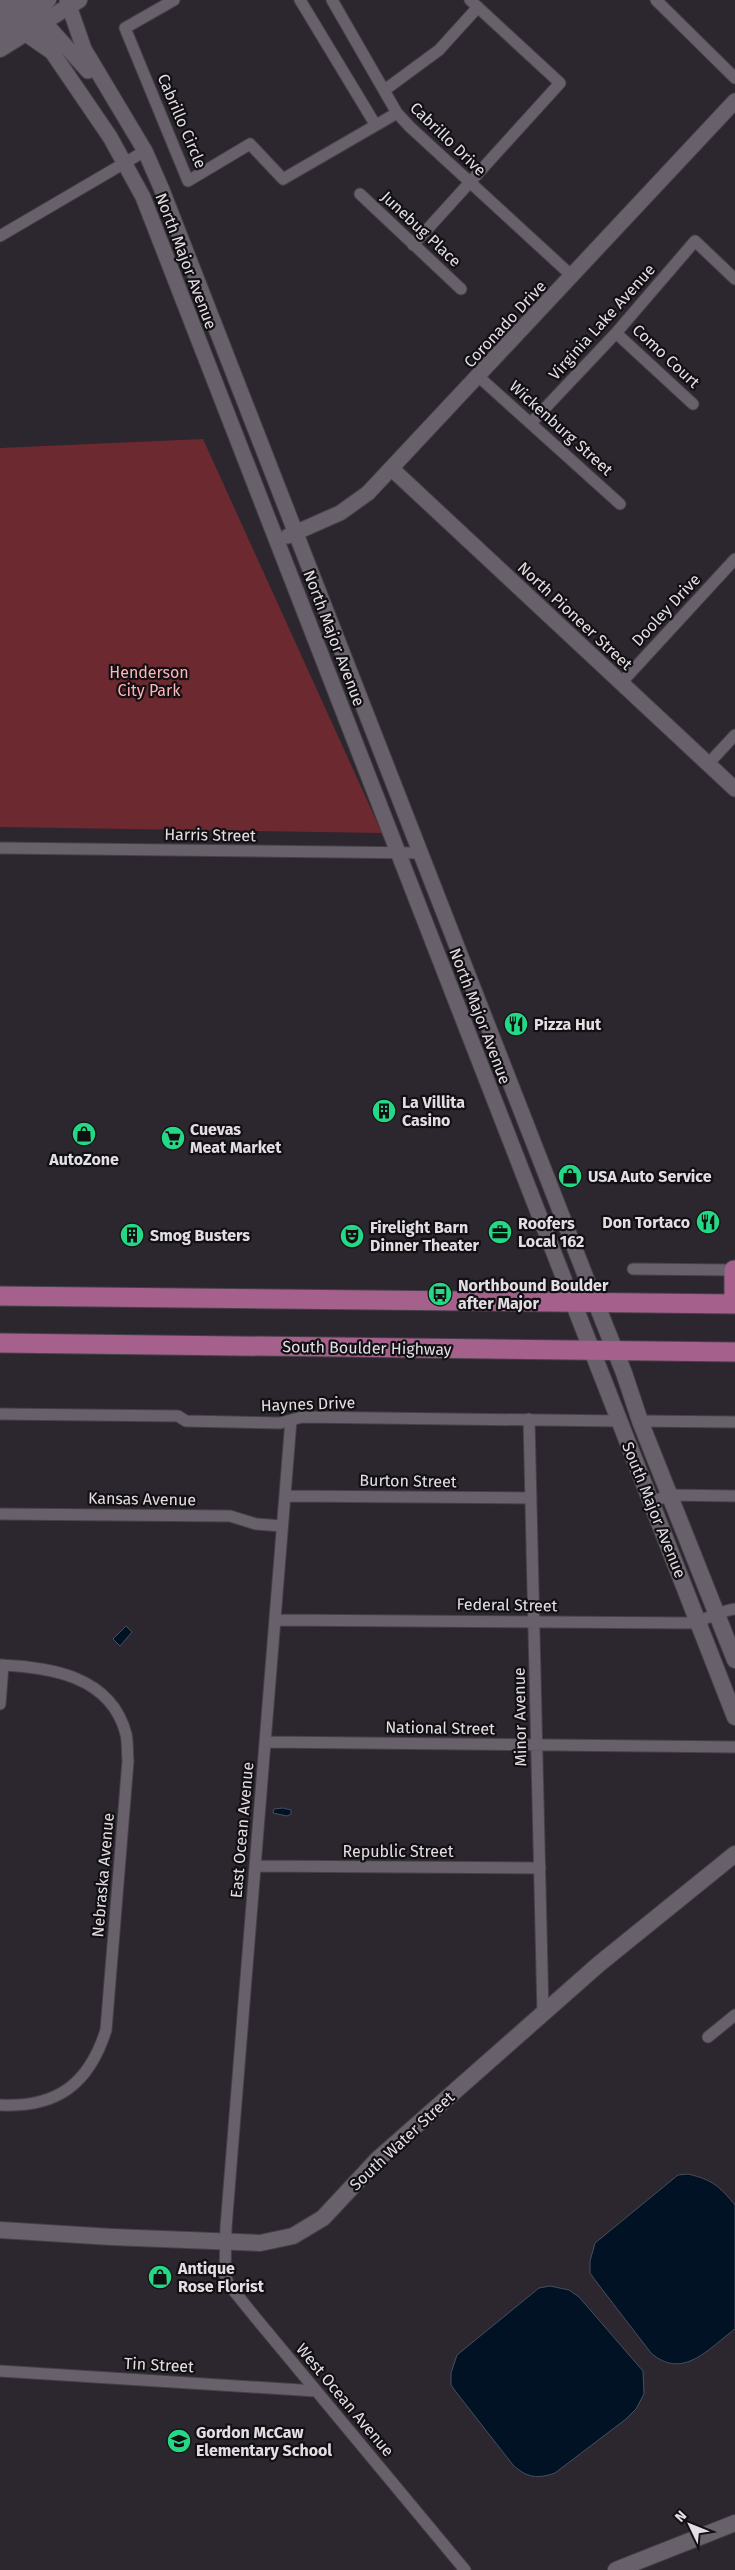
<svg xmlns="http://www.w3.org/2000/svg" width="735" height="2570" font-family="'Fira Sans',sans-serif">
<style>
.green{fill:#6c292f}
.water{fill:#021225;stroke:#454f5e}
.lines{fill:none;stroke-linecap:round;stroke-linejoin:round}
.minor-casing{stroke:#464148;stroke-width:13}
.tertiary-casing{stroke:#464148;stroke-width:17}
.secondary-casing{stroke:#464148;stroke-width:18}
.primary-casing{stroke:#464148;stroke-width:21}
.minor{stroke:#68616c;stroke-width:11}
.tertiary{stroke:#68616c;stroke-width:15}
.secondary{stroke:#68616c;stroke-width:16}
.primary{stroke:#a5608c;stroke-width:19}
.labels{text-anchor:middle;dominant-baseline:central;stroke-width:4.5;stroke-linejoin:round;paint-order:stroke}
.street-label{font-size:16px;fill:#e2dee4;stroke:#131014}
.park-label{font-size:16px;fill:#feb4b7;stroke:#131014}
.poi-label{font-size:16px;font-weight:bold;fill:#e2dee4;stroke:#131014;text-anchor:start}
</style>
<rect width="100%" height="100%" fill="#2c262f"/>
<path class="green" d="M203 439 382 833 0 827V448Z"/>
<path class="water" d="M126 1626 132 1632 120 1646 113 1639Z
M283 1808 291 1810V1814L287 1816 273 1813 274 1809Z
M688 2174C713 2180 719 2186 735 2205V2329C709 2348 683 2381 651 2353L595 2280 590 2273V2261L595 2243 678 2175Z
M550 2286 569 2290 579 2297 643 2371 644 2394 636 2409 626 2419 555 2473C538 2479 527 2478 513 2465L456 2392 451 2385V2373L457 2355 539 2288Z"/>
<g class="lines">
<g class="minor-casing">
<path id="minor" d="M174 0 125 28 188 181 250 144 283 179 397 113
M300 0 375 124
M332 0 397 113 410 127 572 276
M656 0 735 78
M386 89 439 50 478 7
M360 194 461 289
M0 236 145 151
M413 245 560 83 470 0
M616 333 693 404
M479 377 620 504
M531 423 616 333 695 241 735 279
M621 683 735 559
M708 764 735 735
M0 848 420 853
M633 1269 735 1270
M0 1414 178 1416 186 1421 280 1423 302 1417 618 1421
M529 1419 543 2014
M291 1420 226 2227 225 2276 229 2285 255 2317 465 2570
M640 1421 735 1422
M285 1496 531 1498
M651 1502 670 1495 735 1496
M0 1514 230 1516 256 1524 282 1526
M275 1620 692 1623C703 1620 727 1609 735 1609
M0 1665C50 1667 111 1676 126 1734 128 1743 127 1752 128 1761L106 2030C89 2084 57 2108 0 2105
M0 1704 3 1665
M265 1742 735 1747
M255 1866 540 1868
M708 2037 735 2015
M0 2371 316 2391"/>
</g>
<g class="tertiary-casing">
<path id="tertiary" d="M0 0 25 13
M67 0 84 49 145 151 162 190 596 1303
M45 11 43 21 52 52 110 137 143 197 573 1302
M45 23 88 71
M16 27 52 52
M392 469 735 789
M288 536 340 513 368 493 735 101"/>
</g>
<g class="secondary-casing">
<path id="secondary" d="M0 17 28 0
M0 33 48 0
M0 49 79 0
M573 1302 735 1717
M596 1303 624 1373 640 1421 735 1660
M0 2230 112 2237 260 2243 293 2236 323 2218 378 2159 599 1964 735 1854
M616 2570 735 2523"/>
</g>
<g class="primary-casing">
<path id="primary" d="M0 1296 735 1304
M734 1304V1270
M0 1343 735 1352"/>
</g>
<use href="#minor" class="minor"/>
<use href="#tertiary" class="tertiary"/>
<use href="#secondary" class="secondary"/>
<use href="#primary" class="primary"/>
</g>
<defs>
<g id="restaurant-disc" transform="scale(1.25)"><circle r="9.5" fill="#25d886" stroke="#131014"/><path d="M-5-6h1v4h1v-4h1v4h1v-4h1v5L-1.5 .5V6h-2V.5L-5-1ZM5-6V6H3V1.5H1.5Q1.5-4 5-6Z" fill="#111"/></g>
<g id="building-disc" transform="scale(1.25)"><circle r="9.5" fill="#25d886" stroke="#131014"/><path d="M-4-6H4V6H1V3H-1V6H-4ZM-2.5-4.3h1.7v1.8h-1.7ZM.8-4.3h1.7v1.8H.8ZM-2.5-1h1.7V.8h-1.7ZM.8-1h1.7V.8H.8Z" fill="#111"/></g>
<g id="shop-disc" transform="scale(1.25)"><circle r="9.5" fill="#25d886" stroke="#131014"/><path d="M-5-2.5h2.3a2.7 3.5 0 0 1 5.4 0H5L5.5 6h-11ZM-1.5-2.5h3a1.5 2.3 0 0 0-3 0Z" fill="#111"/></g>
<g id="supermarket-disc" transform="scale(1.25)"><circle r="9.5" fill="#25d886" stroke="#131014"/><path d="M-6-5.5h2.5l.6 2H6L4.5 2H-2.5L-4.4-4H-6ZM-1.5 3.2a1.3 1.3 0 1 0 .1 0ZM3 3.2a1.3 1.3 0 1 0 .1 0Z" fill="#111"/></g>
<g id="office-disc" transform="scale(1.25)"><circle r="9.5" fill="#25d886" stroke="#131014"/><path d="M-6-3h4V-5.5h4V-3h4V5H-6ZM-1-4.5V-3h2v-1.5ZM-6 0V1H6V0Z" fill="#111"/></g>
<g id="theatre-disc" transform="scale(1.25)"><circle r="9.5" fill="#25d886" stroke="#131014"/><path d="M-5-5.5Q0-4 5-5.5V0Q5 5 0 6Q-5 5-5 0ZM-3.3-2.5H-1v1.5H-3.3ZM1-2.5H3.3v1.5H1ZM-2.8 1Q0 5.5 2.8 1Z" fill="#111"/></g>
<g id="bus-disc" transform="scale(1.25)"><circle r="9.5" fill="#25d886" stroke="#131014"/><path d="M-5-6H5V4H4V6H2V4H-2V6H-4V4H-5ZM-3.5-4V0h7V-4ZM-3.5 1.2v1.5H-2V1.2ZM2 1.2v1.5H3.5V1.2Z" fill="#111"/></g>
<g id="school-disc" transform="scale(1.25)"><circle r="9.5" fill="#25d886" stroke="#131014"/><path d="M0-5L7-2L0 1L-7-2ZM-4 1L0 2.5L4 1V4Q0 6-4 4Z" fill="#111"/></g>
</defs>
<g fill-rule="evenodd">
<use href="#restaurant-disc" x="516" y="1024"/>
<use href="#building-disc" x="384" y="1111"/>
<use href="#shop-disc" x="84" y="1134"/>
<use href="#supermarket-disc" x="173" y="1138"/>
<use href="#shop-disc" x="570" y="1176"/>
<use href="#restaurant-disc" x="708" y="1222"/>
<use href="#office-disc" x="500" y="1232"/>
<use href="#building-disc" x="132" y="1235"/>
<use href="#theatre-disc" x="352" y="1236"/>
<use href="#bus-disc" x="440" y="1294"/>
<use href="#shop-disc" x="160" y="2277"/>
<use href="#school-disc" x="179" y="2441"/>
</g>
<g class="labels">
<g class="street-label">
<text transform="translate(182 121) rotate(67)">Cabrillo Circle</text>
<text transform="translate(448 139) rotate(44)">Cabrillo Drive</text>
<text transform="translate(421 229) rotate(43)">Junebug Place</text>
<text transform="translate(186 261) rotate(69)">North Major Avenue</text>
<text transform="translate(602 322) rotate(-48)">Virginia Lake Avenue</text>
<text transform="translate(505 324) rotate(-47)">Coronado Drive</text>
<text transform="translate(666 356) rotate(43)">Como Court</text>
<text transform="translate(561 428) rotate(42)">Wickenburg Street</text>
<text transform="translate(666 610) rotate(-47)">Dooley Drive</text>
<text transform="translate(575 616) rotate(43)">North Pioneer Street</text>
<text transform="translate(334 638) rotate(69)">North Major Avenue</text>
<text transform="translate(210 835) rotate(1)">Harris Street</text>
<text transform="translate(480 1016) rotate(69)">North Major Avenue</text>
<text transform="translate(367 1348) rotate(1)">South Boulder Highway</text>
<text transform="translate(308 1404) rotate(-2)">Haynes Drive</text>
<text transform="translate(408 1481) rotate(1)">Burton Street</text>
<text transform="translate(142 1499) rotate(1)">Kansas Avenue</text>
<text transform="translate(654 1510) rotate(68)">South Major Avenue</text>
<text transform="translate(507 1605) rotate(1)">Federal Street</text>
<text transform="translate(520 1717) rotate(-91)">Minor Avenue</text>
<text transform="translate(440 1728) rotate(1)">National Street</text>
<text transform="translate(242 1830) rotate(-85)">East Ocean Avenue</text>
<text x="398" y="1851">Republic Street</text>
<text transform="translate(103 1875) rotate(-85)">Nebraska Avenue</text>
<text transform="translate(402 2141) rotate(-43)">South Water Street</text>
<text transform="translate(159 2365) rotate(3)">Tin Street</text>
<text transform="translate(345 2400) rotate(50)">West Ocean Avenue</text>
</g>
<g class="park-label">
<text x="149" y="672">Henderson<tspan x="149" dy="18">City Park</tspan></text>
</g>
<g class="poi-label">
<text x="534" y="1024">Pizza Hut</text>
<text x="402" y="1102">La Villita<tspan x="402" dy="18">Casino</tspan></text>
<text x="190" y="1129">Cuevas<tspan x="190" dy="18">Meat Market</tspan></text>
<text x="84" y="1159" text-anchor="middle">AutoZone</text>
<text x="588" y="1176">USA Auto Service</text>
<text x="690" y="1222" text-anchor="end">Don Tortaco</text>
<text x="518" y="1223">Roofers<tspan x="518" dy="18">Local 162</tspan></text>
<text x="370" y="1227">Firelight Barn<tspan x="370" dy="18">Dinner Theater</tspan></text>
<text x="150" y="1235">Smog Busters</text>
<text x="458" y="1285">Northbound Boulder<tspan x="458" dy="18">after Major</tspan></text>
<text x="178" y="2268">Antique<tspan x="178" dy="18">Rose Florist</tspan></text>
<text x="196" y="2432">Gordon McCaw<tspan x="196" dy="18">Elementary School</tspan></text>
</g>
</g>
<g transform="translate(690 2525) rotate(313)" stroke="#131014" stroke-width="4" paint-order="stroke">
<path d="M0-4L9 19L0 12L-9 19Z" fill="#e2dee4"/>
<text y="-8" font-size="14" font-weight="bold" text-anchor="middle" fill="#e2dee4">N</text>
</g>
</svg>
